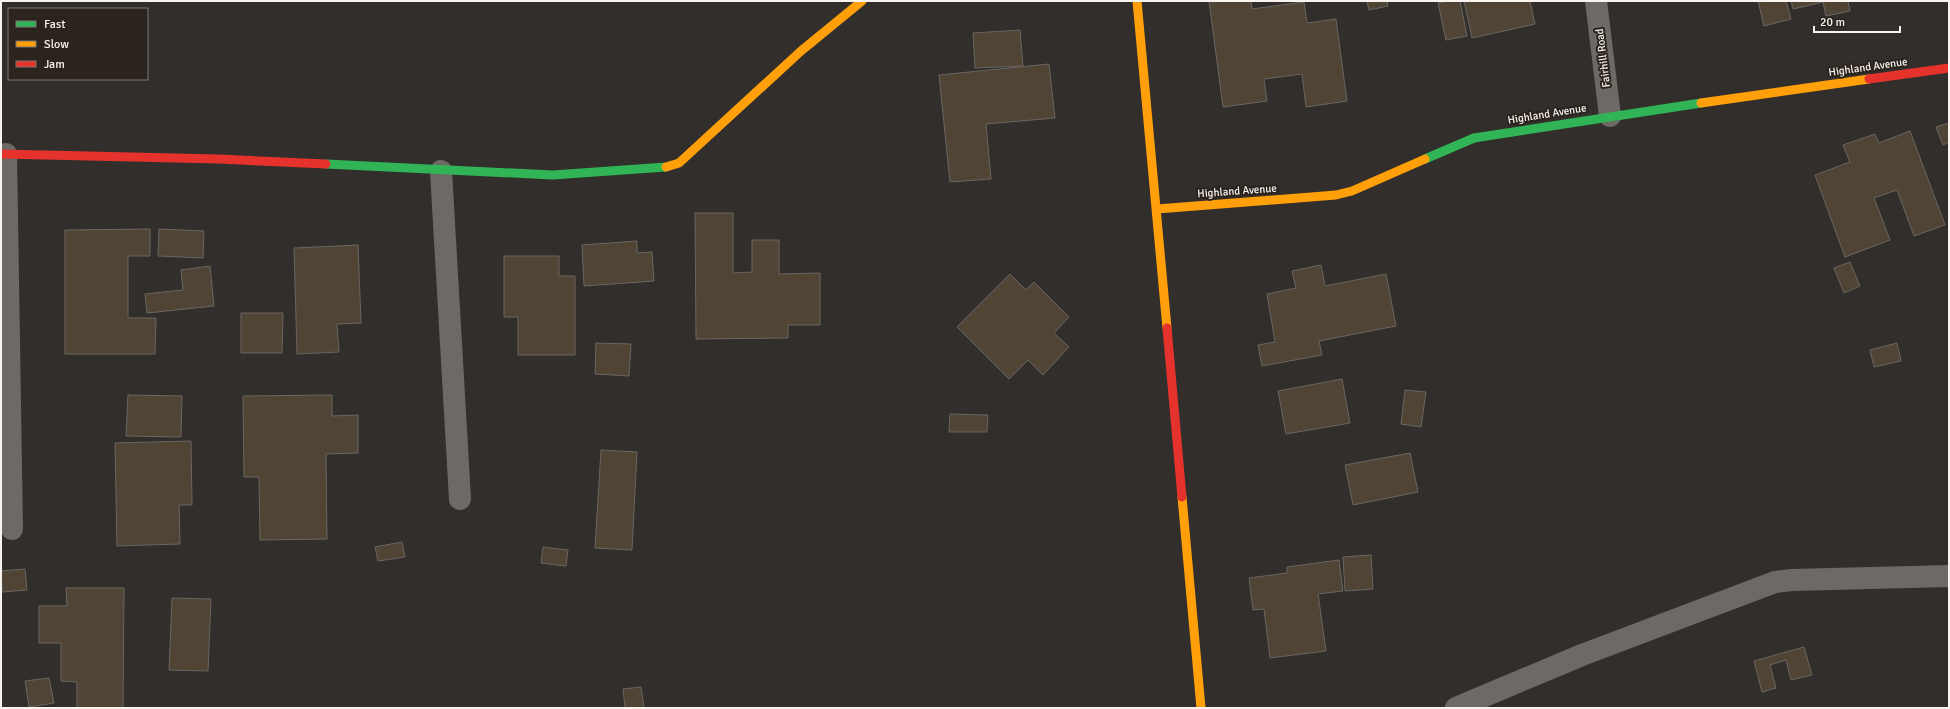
<svg xmlns="http://www.w3.org/2000/svg" width="1950" height="709" font-family="Signika,sans-serif">
<style>
.building{fill:#504435;stroke:#6a6663}
.lines{fill:none;stroke-linecap:round;stroke-linejoin:round}
.street{stroke:#6d6a66;stroke-width:22}
.fast{stroke:#30b455;stroke-width:9}
.slow{stroke:#ff9f0a;stroke-width:9}
.jam{stroke:#e5322d;stroke-width:9}
.labels{text-anchor:middle;dominant-baseline:central;stroke-width:4;stroke-linejoin:round;paint-order:stroke}
.street-label{font-size:11px;fill:#f9f4f0;stroke:#2b241e}
</style>
<rect width="100%" height="100%" fill="#322e2b"/>
<path class="building" d="M1209 1H1251L1252 9 1304 2 1307 23 1336 19 1347 101 1306 107 1302 74 1264 79 1267 101 1223 107Z
M1367 1H1387L1388 6 1369 10Z
M1447 1H1460L1467 36 1446 40 1438 3Z
M1464 1H1530L1535 24 1472 38Z
M1758 1H1786L1791 19 1764 26Z
M1791 1H1848L1850 11 1826 16 1823 2 1793 9Z
M1020 30 1023 66 975 68 973 33Z
M1049 64 1055 118 986 124 991 179 950 182 939 75Z
M1949 123V142L1943 145 1936 127Z
M1910 131 1945 225 1914 236 1897 190 1874 198 1890 240 1845 257 1815 175 1850 162 1843 145 1875 134 1879 143Z
M695 213H733V273L752 272V240H779V274L820 273V325H788V338L696 339Z
M150 229V256H128V318H156L155 354H65V230Z
M159 229 204 231 203 258 158 256Z
M637 241V253L652 252 654 281 584 286 582 245Z
M358 245 361 323 337 324 339 352 297 354 294 248Z
M504 256H559V276H575V355H518V317H504Z
M1850 262 1860 286 1844 293 1834 268Z
M1321 265 1325 286 1386 274 1396 326 1319 341 1322 355 1262 366 1258 345 1275 342 1267 294 1296 288 1292 271Z
M210 266 214 306 147 313 145 294 183 290 181 270Z
M1010 274 1026 290 1034 282 1069 317 1054 333 1069 347 1043 375 1028 360 1009 379 957 327Z
M241 313H283L282 353H241Z
M596 343 631 344 629 376 595 374Z
M1897 343 1901 361 1874 367 1870 350Z
M1342 379 1350 423 1286 434 1278 391Z
M1405 390 1426 392 1421 427 1401 424Z
M128 395 182 396 181 437 126 436Z
M332 395V416L358 415V453L326 454 327 539 260 540 259 477H244L243 396Z
M950 414 988 415 987 432H949Z
M191 441 192 505H179L180 544 117 546 115 443Z
M601 450 637 452 632 550 595 548Z
M1410 453 1418 492 1353 505 1345 465Z
M402 542 405 557 378 561 375 547Z
M543 547 568 550 566 566 541 563Z
M1371 555 1373 589 1345 591 1343 557Z
M1339 560 1343 591 1318 594 1326 651 1270 658 1264 609 1253 610 1249 578 1287 573V567Z
M25 569 27 590 2 592 1 571Z
M66 588H124L123 708H77V682L61 681V643H39V606H67Z
M172 598 211 599 208 671 169 670Z
M1804 647 1812 675 1791 680 1786 660 1770 665 1776 688 1762 692 1754 661Z
M49 678 54 703 29 707 25 681Z
M641 687 644 708H625L623 689Z"/>
<g class="lines">
<path class="street" d="M1596 1 1610 116
M6 154 12 529
M441 171 460 499
M1456 708 1582 655 1775 582 1792 580 1949 576"/>
<path class="fast" d="M1425 159 1474 138 1701 103
M326 164 553 175 666 167"/>
<path class="slow" d="M1137 1 1167 328
M1701 103 1869 79
M666 167 679 163 801 51 862 1
M1157 209 1336 195 1352 191 1425 159
M1182 497 1201 708"/>
<path class="jam" d="M1869 79 1949 68
M1 154 219 159 326 164
M1167 328 1182 497"/>
</g>
<g class="labels">
<g class="street-label">
<text transform="translate(1603 58) rotate(-97)">Fairhill Road</text>
<text transform="translate(1868 67) rotate(-8)">Highland Avenue</text>
<text transform="translate(1547 114) rotate(-9)">Highland Avenue</text>
<text transform="translate(1237 191) rotate(-4)">Highland Avenue</text>
</g>
</g>
<rect width="1950" height="709" fill="none" stroke="#f9f4f0" stroke-width="4"/>
<rect x="8" y="8" width="140" height="72" fill="#2b241e" stroke="#7d7772"/>
<rect x="16" y="21" width="20" height="6" fill="#30b455" stroke="#7d7772"/>
<text x="44" y="28" font-size="12" fill="#f9f4f0">Fast</text>
<rect x="16" y="41" width="20" height="6" fill="#ff9f0a" stroke="#7d7772"/>
<text x="44" y="48" font-size="12" fill="#f9f4f0">Slow</text>
<rect x="16" y="61" width="20" height="6" fill="#e5322d" stroke="#7d7772"/>
<text x="44" y="68" font-size="12" fill="#f9f4f0">Jam</text>
<path d="M1814 26v6h86v-6" fill="none" stroke="#f9f4f0" stroke-width="2"/>
<text x="1820" y="26" font-size="12" fill="#f9f4f0" stroke="#2b241e" stroke-width="3" paint-order="stroke">20 m</text>
</svg>
